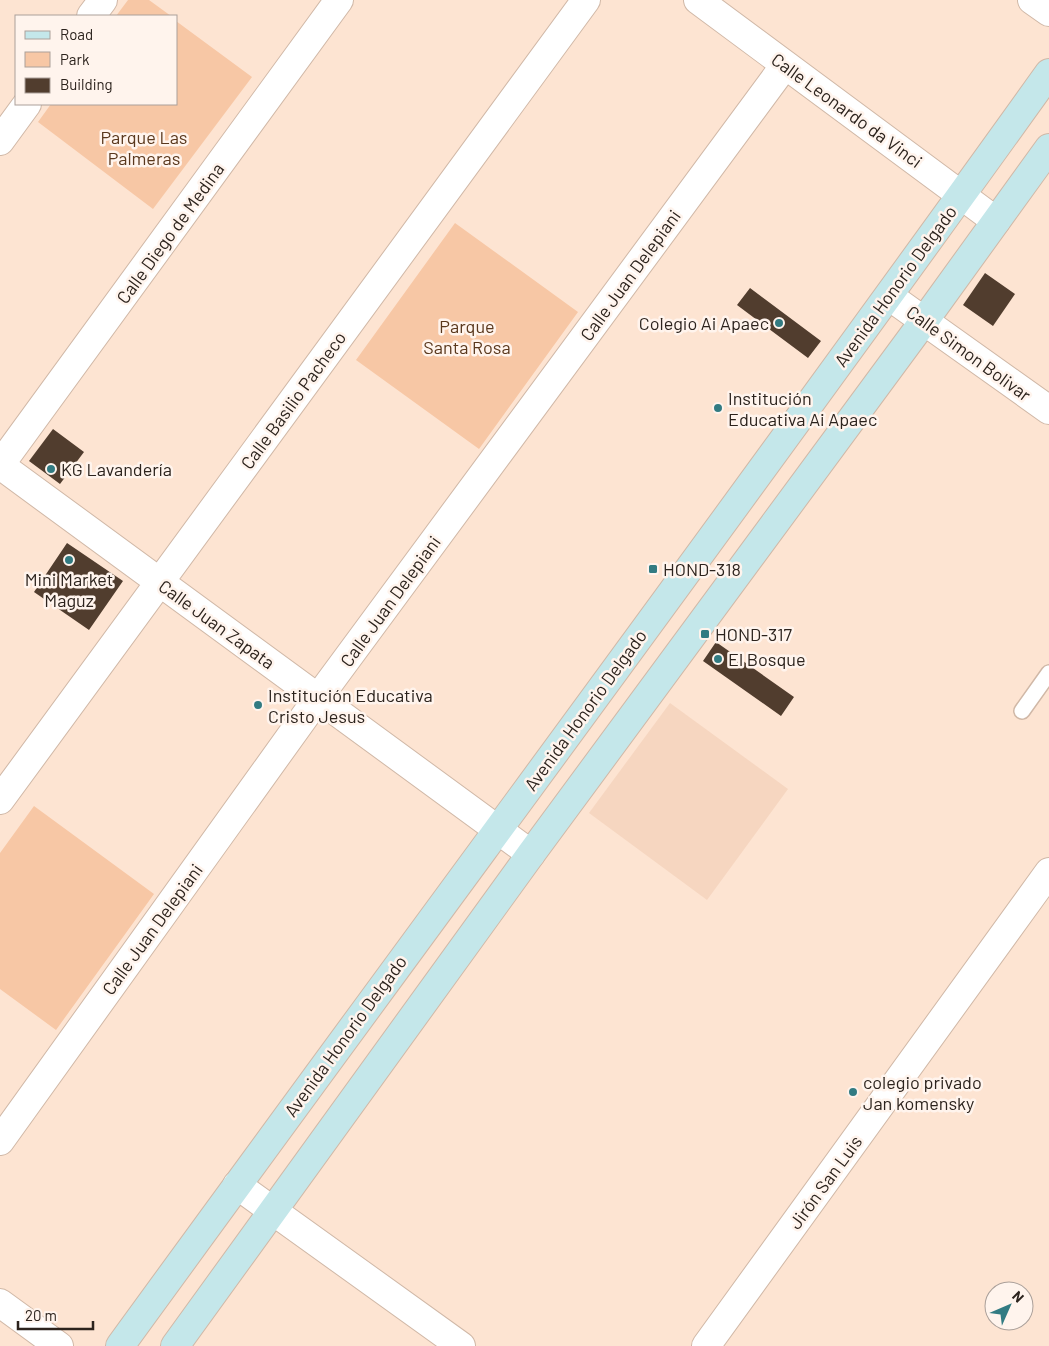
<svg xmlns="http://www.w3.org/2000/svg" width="1049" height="1346" font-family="Barlow,sans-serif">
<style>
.built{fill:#f6d6c0}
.green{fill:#f7c7a5}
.building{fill:#513d2e}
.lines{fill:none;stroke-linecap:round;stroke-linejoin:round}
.lane-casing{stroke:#d0b8a7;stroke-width:18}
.street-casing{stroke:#d0b8a7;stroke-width:30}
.secondary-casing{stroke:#d0b8a7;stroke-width:30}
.lane{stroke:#fff;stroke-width:15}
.street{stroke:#fff;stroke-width:28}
.secondary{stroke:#c4e7ea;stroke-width:28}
.poi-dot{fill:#327b82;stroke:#fff4ed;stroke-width:2}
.labels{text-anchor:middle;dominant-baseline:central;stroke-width:5;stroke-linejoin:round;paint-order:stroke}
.street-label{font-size:18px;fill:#2c231d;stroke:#fff4ed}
.park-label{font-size:18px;fill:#5a381d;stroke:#fff4ed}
.poi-label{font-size:18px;fill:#2c231d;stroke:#fff4ed;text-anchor:start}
</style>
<rect width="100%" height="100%" fill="#fde4d2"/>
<path class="built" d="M670 703 788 789 707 900 589 813Z"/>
<path class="green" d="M128 0H149L171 16H116Z
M176 21 252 77 153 209 38 122 51 104H176Z
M455 223 578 312 479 449 356 360Z
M34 806 154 894 56 1030 0 989V853Z"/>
<path class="building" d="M985 273 1015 294 993 326 963 305Z
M750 288 821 341 808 358 737 305Z
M53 429 84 452 60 484 29 461Z
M67 543 123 581 89 630 34 592Z
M716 642 794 697 781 716 703 661Z"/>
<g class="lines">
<g class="lane-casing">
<path id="lane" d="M1022 711 1049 673"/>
</g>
<g class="street-casing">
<path id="street" d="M698 0 996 221
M1032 0 1049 12
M91 16 103 0
M0 141 27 104
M889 296 1049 410
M0 465 531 854
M0 465 339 0
M0 800 586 0
M0 1141 318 698 785 65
M237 1185 461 1346
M0 1303 59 1346
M706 1346 1049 872"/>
</g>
<g class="secondary-casing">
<path id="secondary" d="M120 1346C429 921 743 500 1049 73
M175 1346 531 854 924 321 1049 148"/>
</g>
<use href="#lane" class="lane"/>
<use href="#street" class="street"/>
<use href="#secondary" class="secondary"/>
</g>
<g class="poi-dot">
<circle cx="779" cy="323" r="5"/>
<circle cx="718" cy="408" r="5"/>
<circle cx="51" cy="469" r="5"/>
<circle cx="69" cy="560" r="5"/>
<rect x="648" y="564" width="10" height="10" rx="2.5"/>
<rect x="700" y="629" width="10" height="10" rx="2.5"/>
<circle cx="718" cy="659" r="5"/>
<circle cx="258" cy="705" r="5"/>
<circle cx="853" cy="1092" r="5"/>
</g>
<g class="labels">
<g class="street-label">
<text transform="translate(847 110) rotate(36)">Calle Leonardo da Vinci</text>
<text transform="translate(170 233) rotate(-54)">Calle Diego de Medina</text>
<text transform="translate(630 275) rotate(-54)">Calle Juan Delepiani</text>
<text transform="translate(895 286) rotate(-54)">Avenida Honorio Delgado</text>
<text transform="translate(969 353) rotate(36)">Calle Simon Bolivar</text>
<text transform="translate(293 400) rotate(-54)">Calle Basilio Pacheco</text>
<text transform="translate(390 601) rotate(-54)">Calle Juan Delepiani</text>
<text transform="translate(217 624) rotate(36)">Calle Juan Zapata</text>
<text transform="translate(585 710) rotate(-54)">Avenida Honorio Delgado</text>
<text transform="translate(152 929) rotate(-54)">Calle Juan Delepiani</text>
<text transform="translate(345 1036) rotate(-54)">Avenida Honorio Delgado</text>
<text transform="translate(825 1182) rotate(-54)">Jirón San Luis</text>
</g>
<g class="park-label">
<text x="144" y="137">Parque Las<tspan x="144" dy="21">Palmeras</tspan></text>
<text x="467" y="326">Parque<tspan x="467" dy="21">Santa Rosa</tspan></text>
</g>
<g class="poi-label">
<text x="769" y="323" text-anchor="end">Colegio Ai Apaec</text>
<text x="728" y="398">Institución<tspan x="728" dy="21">Educativa Ai Apaec</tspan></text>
<text x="61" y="469">KG Lavandería</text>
<text x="663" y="569">HOND-318</text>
<text x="69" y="579" text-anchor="middle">Mini Market<tspan x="69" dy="21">Maguz</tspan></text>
<text x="715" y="634">HOND-317</text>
<text x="728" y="659">El Bosque</text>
<text x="268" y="695">Institución Educativa<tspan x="268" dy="21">Cristo Jesus</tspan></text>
<text x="863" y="1082">colegio privado<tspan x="863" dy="21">Jan komensky</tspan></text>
</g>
</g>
<rect x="15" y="15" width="162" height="90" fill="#fff4ed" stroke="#aba09a"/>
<rect x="25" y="31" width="25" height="8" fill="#c4e7ea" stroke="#aba09a"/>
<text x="60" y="40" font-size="15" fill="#2c231d">Road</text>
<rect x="25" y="52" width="25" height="15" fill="#f7c7a5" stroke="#aba09a"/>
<text x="60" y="65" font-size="15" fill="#2c231d">Park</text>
<rect x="25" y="78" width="25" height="15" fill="#513d2e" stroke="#aba09a"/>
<text x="60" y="90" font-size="15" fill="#2c231d">Building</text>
<g transform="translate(1009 1306) rotate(45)"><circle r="24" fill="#fff4ed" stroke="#aba09a"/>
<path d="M0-4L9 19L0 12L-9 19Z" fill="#327b82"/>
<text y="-8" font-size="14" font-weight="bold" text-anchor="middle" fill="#2c231d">N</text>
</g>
<path d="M18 1321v8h75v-8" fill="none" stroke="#2c231d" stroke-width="2.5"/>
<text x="25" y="1321" font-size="15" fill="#2c231d" stroke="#fff4ed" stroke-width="4" paint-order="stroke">20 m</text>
</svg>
